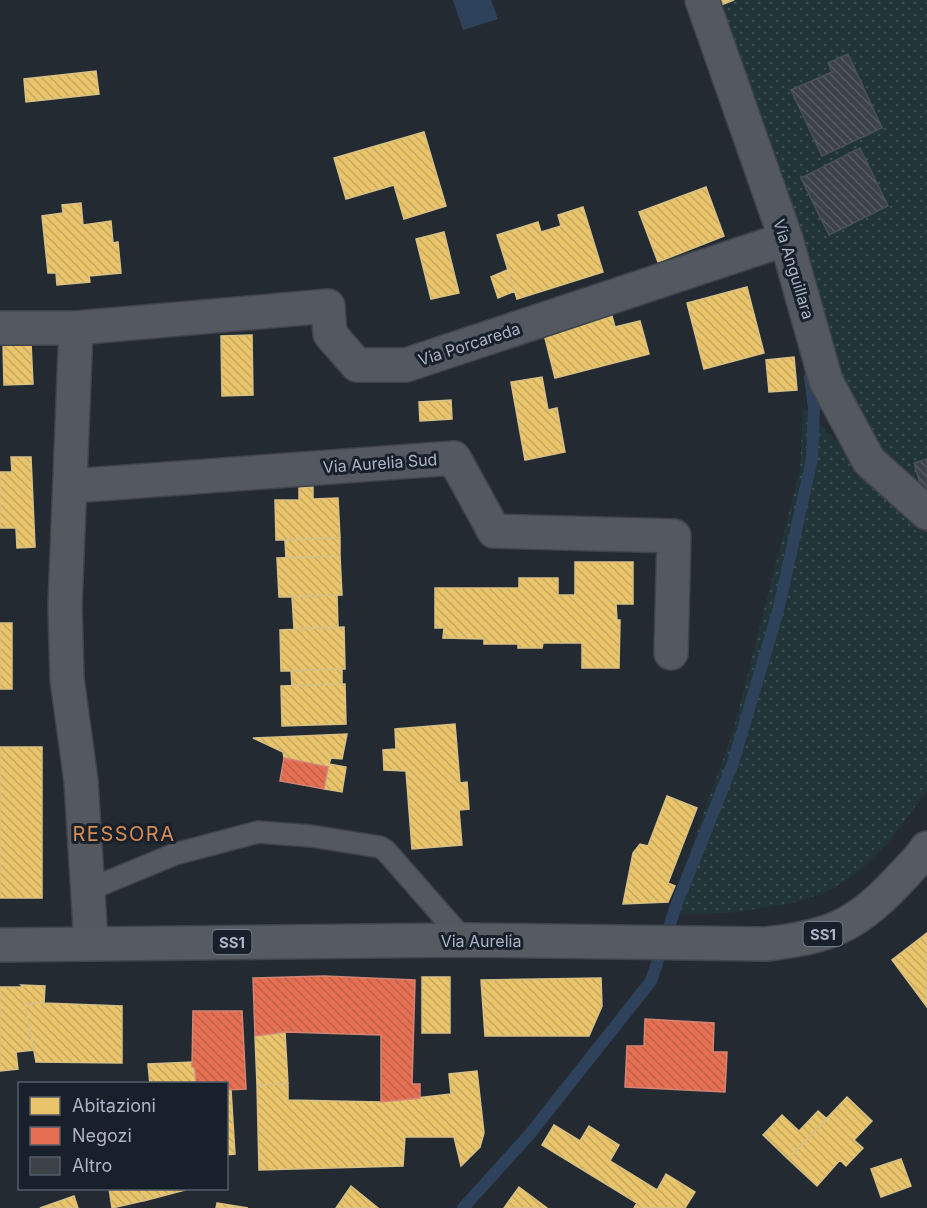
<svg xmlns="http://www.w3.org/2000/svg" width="927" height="1208" font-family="Inter,sans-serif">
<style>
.grass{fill:url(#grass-dots)}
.water{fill:#2f425b}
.homes{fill:url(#homes-back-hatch);stroke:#d7c085;stroke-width:1.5}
.shops{fill:url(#shops-back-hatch);stroke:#d58474;stroke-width:1.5}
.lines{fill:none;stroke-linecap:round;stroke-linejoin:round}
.stream{stroke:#2f425b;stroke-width:12}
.building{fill:url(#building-back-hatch);stroke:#4b515a;stroke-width:1.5}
.service-casing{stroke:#40444a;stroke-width:24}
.minor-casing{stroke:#40444a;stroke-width:36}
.primary-casing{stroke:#41464e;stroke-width:36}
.service{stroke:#545860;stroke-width:21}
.minor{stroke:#545860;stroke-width:33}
.primary{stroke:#565b62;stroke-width:33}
.labels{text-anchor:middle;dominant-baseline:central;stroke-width:6;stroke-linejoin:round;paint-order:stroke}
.shield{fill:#18202b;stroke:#808897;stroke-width:1.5}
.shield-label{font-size:15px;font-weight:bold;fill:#acb5c5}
.street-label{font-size:16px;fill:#acb5c5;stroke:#18202b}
.quarter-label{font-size:20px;letter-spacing:1.5px;fill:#d78c54;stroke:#18202b}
</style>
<defs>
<pattern id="grass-dots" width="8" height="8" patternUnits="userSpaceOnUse" patternTransform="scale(1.5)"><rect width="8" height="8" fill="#213437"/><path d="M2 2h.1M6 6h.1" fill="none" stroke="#3f4f52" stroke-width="1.8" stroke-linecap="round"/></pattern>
<pattern id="homes-back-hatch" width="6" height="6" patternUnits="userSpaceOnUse" patternTransform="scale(1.5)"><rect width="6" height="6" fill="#e9c46a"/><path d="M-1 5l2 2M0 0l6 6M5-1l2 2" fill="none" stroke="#c5a861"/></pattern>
<pattern id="shops-back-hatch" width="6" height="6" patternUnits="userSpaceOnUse" patternTransform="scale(1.5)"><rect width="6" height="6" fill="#e76f51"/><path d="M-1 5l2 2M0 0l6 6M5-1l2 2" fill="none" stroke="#ba614c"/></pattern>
<pattern id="building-back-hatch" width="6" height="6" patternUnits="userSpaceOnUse" patternTransform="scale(1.5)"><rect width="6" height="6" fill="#3d4249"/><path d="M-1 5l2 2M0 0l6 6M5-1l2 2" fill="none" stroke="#565b62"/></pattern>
</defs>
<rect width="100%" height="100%" fill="#242a31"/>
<path class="grass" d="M711 0H927V501L885 467 848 408Z
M803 408 877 482 927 524V791L887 844 858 872 827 892 793 903 728 913 667 914 733 732 800 469Z"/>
<path class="water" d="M453 0H491L498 19 463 30Z"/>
<path class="homes" d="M715 0H734L718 6Z
M96 71 99 94 26 102 24 79Z
M424 132 446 206 404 219 394 185 346 199 334 158Z
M706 187 724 236 658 262 639 212Z
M81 203 83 225 111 221 113 243 118 242 121 273 89 276 90 282 57 285 56 273H48L42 216 63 213 62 205Z
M583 207 603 272 517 299 497 235 538 222 541 232 561 226 558 215Z
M444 232 459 293 431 299 416 239Z
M507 270 515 291 498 298 491 277Z
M747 287 764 353 704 369 687 303Z
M612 316 615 327 640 321 649 354 555 378 544 334Z
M252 335 253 395 222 396 221 336Z
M31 343 33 384 4 385 3 344Z
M794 357 797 390 769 392 766 360Z
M542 377 548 410 557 408 565 452 525 460 511 382Z
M451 400 452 419 420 421 419 402Z
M11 457H31L35 547 17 548 16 528H0V472H12Z
M313 487V499L338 498 340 538 276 540 275 500H299V488Z
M340 538V556L286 558 285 540Z
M340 556 342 595 279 597 277 558Z
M575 562H633V604H616L617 620H620L619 668H582V643H543L542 648H518V644H484V639L443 638 444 628H435V588H519V578H558V595H575Z
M337 595 338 627 294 629 292 597Z
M0 623H12V689H0Z
M344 627 345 669 281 671 280 630Z
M342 669V684L292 686 291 671Z
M345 684 346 724 282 726 281 686Z
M455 724 460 783 467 782 469 809 459 810 462 845 412 849 406 771 384 770 383 750 396 749 395 729Z
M347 734 342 759 331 758 328 767 284 758 283 752 253 738Z
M0 747H42V898H0Z
M329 764 346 767 342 792 324 789Z
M667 796 697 808 668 883 675 886 668 902 623 904 633 853 640 844 648 846Z
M927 933V1007L892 960Z
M422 977H450V1033H422Z
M601 978 602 1006 589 1036H485L481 980Z
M21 985 45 986 44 1003 25 1004 34 1050 16 1052 18 1069 0 1071V987H23Z
M44 1003 122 1006V1063L36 1062 25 1004Z
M285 1032 288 1084 257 1085 255 1036Z
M193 1062 196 1084H150L148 1064Z
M477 1071 484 1133 480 1147 461 1166 454 1137H405L403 1166 259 1170 257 1085 288 1084V1100L381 1102 451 1094 449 1074Z
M226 1090H231L235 1154 226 1155Z
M847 1097 872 1121 854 1140 863 1148 846 1166 840 1160 817 1186 788 1159Z
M818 1111 827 1119 788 1159 763 1135 782 1115 799 1131Z
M554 1125 580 1141 589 1126 619 1145 610 1161 657 1190 666 1174 695 1192 685 1208H634L637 1203 542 1145Z
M901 1159 911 1186 881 1197 871 1169Z
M351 1186 378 1208H336Z
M519 1187 547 1208H504Z
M109 1188H140L143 1201 112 1208Z
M140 1188H184L185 1190 143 1201Z
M74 1196 78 1208H40Z
M217 1203 248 1208H216Z"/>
<path class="shops" d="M284 758 328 767 324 789 280 781Z
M324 976 415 980 412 1084H420V1098L381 1102V1035L285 1032 255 1036 253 978Z
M193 1011H242L246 1089 226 1090V1084H196L195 1068 192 1067Z
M645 1019 714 1023 713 1052H727L725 1092 625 1087 627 1046H644Z"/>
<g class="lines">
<path class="stream" d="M463 1208 529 1135 651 981 677 903 733 763 778 611 812 459 814 408 810 377"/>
</g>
<path class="building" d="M848 54 882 128 822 156 791 90 832 72 828 63Z
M860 148 888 206 829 235 801 178Z
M927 459V492L923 493 914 463Z"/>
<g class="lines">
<g class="service-casing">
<path id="service" d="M88 890 175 854 258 832 311 836 380 847 386 851 464 940"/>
</g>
<g class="minor-casing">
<path id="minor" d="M702 0 786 239 826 381 869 461 927 513
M0 328H76L328 306 330 334 357 365H406L786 239
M76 328 65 605 67 679 81 781 91 943
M71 486 454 458 494 531 674 536 671 653"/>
</g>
<g class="primary-casing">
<path id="primary" d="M0 945 464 940 766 944C826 937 854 928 896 883 907 871 918 861 927 848"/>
</g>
<use href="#service" class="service"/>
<use href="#minor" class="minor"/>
<use href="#primary" class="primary"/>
</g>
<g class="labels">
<g class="shield">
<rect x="803.5" y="922" width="39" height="24" rx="4.5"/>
<rect x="212.5" y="930" width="39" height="24" rx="4.5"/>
</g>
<g class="shield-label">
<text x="823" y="934">SS1</text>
<text x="232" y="942">SS1</text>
</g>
<g class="street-label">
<text transform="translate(794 269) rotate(73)">Via Anguillara</text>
<text transform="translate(469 344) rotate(-18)">Via Porcareda</text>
<text transform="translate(380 463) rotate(-4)">Via Aurelia Sud</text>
<text x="481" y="941">Via Aurelia</text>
</g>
<g class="quarter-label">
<text x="124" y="834">RESSORA</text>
</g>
</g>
<rect x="18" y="1082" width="210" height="108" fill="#18202b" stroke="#535c69" stroke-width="1.5"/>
<rect x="30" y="1097" width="30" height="18" fill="#e9c46a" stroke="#535c69" stroke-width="1.5"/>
<text x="72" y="1112" font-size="18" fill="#acb5c5">Abitazioni</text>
<rect x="30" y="1127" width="30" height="18" fill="#e76f51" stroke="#535c69" stroke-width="1.5"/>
<text x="72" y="1142" font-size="18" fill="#acb5c5">Negozi</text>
<rect x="30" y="1157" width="30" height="18" fill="#3d4249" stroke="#535c69" stroke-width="1.5"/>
<text x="72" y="1172" font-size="18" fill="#acb5c5">Altro</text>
</svg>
